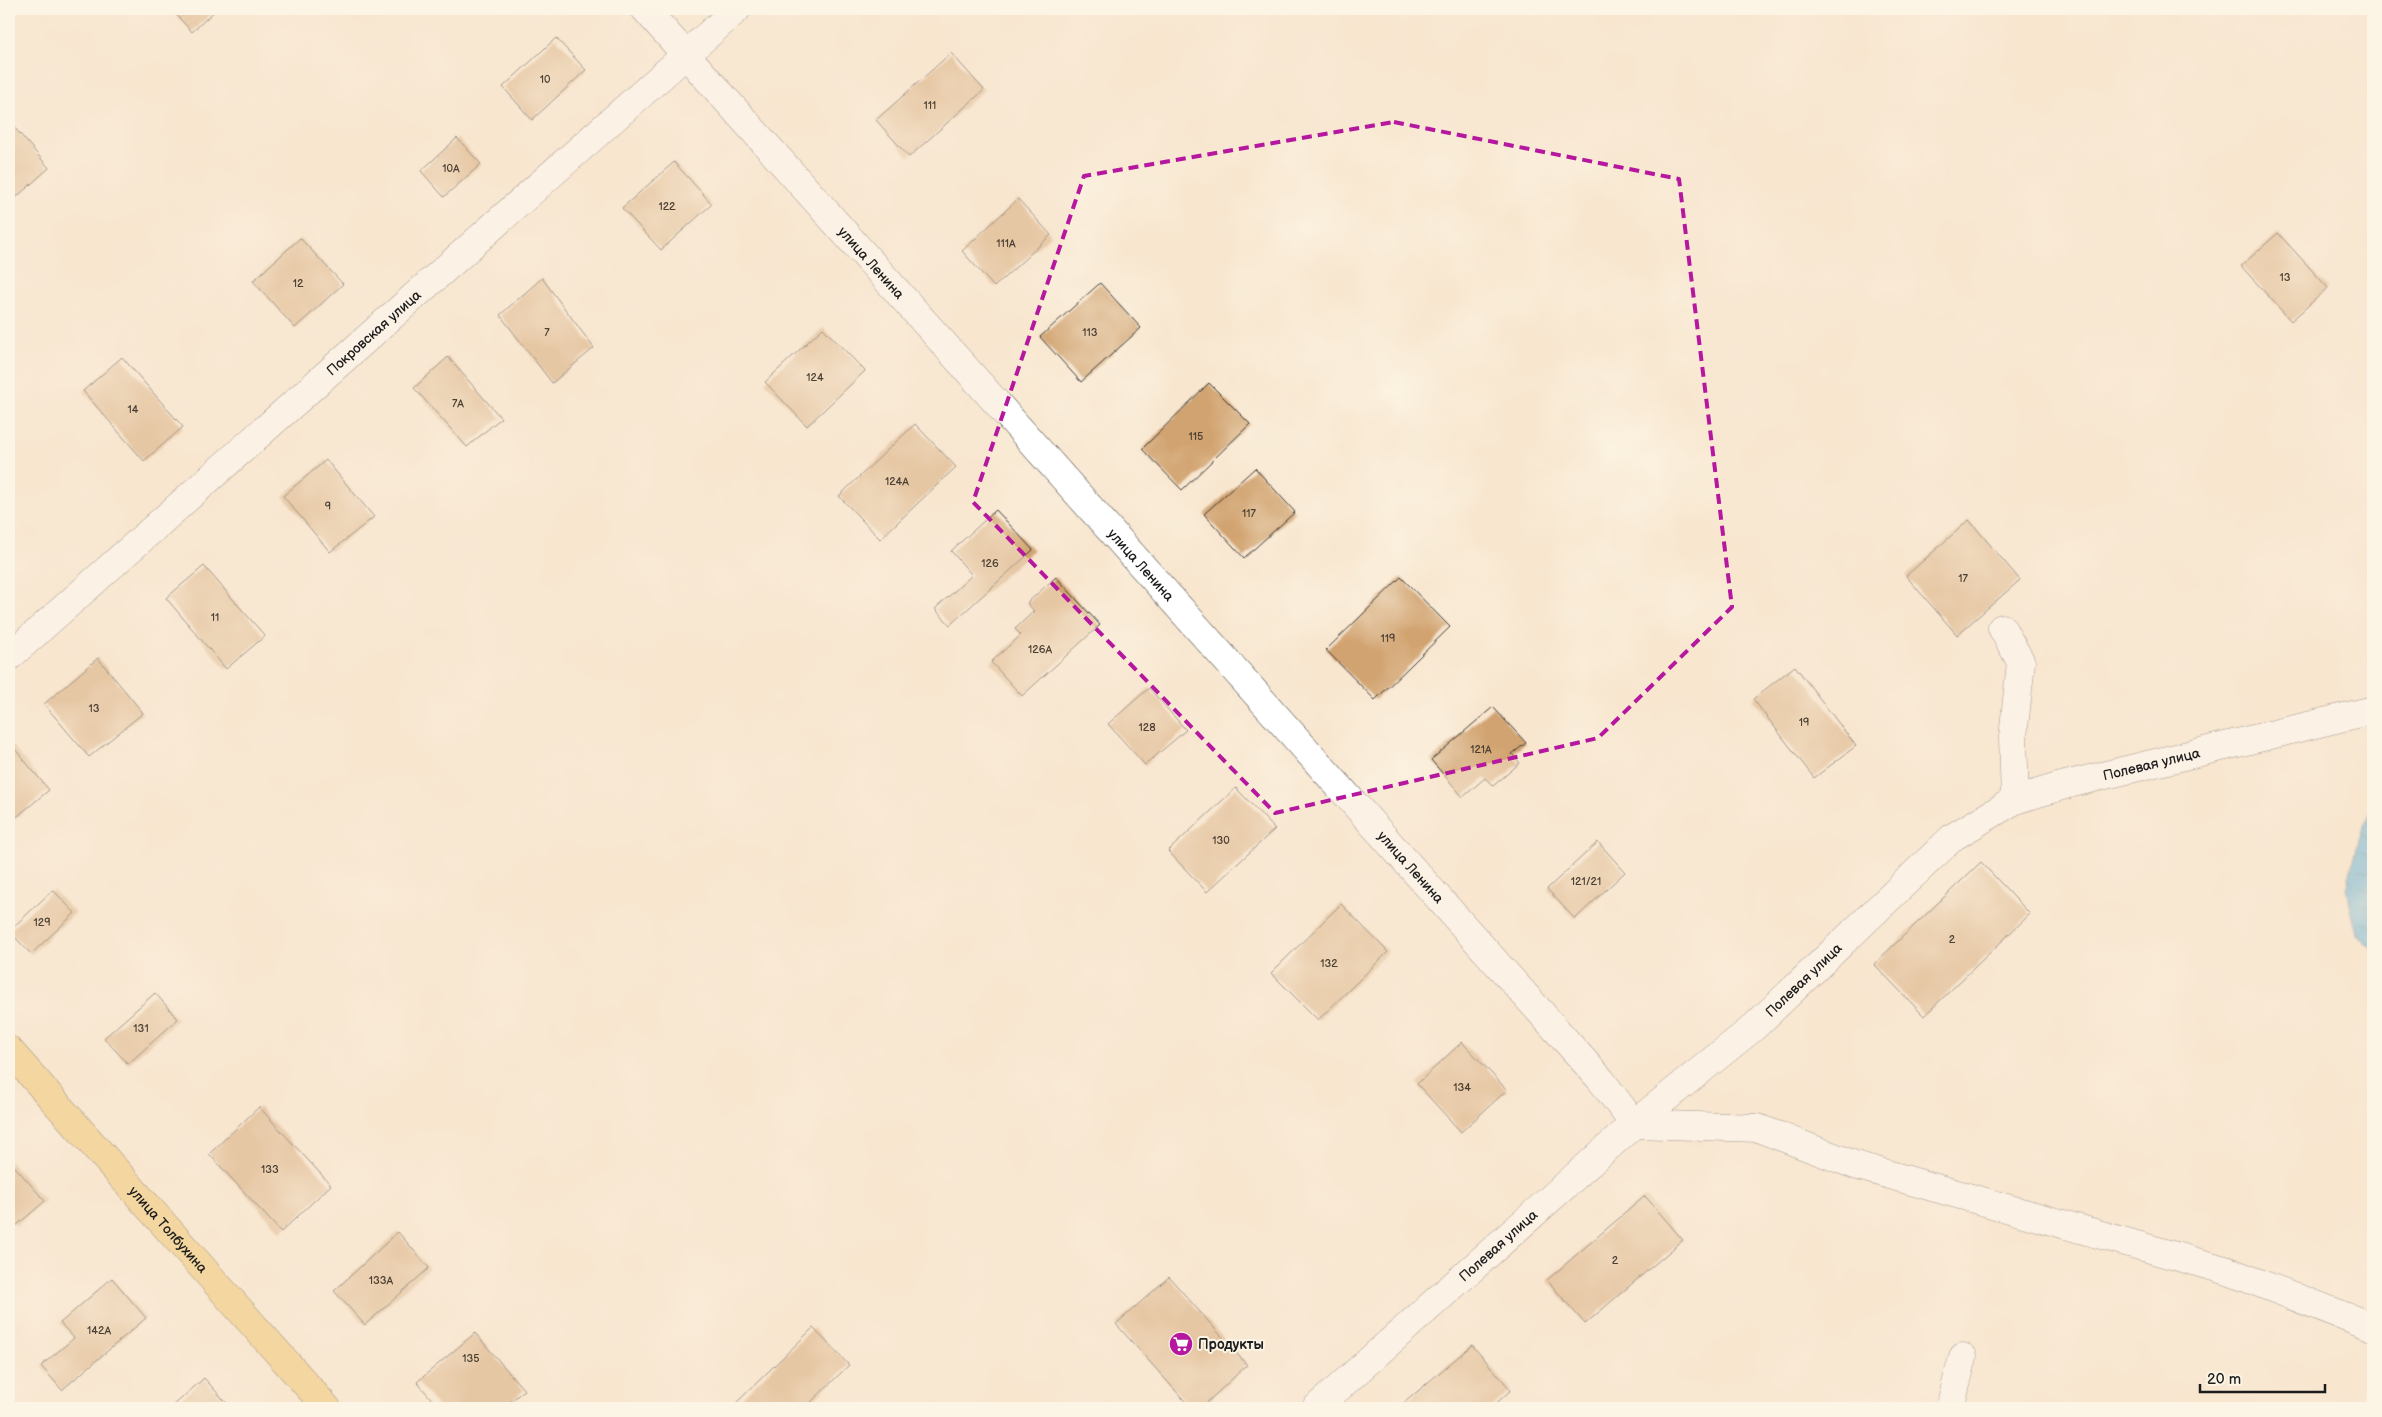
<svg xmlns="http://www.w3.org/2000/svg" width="2382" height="1417" font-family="'Balsamiq Sans',sans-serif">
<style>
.water{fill:url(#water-ripples);stroke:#3e687c}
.building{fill:#d1a36f}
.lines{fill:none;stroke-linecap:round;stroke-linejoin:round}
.minor-casing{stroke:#3d3a37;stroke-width:29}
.major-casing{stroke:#3d3a37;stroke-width:29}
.minor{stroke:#fff;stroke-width:28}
.major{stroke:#efc469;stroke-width:28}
.marked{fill:none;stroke:#b5179e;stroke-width:4;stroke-dasharray:10 6;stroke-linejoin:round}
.labels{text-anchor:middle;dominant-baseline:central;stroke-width:4;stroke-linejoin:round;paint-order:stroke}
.number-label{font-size:11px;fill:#493e31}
.street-label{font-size:14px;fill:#1c1c1c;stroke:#fcf5e5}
.poi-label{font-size:14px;font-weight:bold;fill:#1c1c1c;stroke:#fcf5e5;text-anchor:start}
</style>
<defs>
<pattern id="water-ripples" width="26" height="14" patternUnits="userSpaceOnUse" patternTransform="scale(1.25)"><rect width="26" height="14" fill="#61b4dc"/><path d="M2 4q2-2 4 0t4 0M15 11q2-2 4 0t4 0" fill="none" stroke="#4f92b2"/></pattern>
</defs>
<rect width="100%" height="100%" fill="#fcf5e5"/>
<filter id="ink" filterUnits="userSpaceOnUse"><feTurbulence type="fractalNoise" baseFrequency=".02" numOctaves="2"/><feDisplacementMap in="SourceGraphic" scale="10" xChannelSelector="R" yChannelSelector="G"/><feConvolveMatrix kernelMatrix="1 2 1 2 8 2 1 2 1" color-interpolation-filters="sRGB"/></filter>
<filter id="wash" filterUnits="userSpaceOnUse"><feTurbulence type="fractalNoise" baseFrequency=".0096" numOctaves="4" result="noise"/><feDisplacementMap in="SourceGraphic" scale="20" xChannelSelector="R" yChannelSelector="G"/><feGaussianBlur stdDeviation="1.12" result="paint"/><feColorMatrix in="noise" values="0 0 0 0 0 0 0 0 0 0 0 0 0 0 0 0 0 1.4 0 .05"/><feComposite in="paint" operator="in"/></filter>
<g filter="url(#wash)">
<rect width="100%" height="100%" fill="#f8e6cf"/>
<path class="water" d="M2373 808V949L2358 936 2346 889 2362 830Z"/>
<g id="blocks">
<path class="building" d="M171 9H217L192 32Z
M556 38 586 70 532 120 503 87Z
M951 53 984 90 909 157 876 120Z
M9 121 49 168 11 202 9 199Z
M457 138 481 164 444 197 421 171Z
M674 162 712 204 661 250 622 208Z
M1018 199 1051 235 994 287 962 251Z
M2278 233 2328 288 2291 321 2241 266Z
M300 238 343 284 295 328 253 281Z
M542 278 594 348 552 383 500 315Z
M1100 283 1141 328 1081 382 1040 337Z
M823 328 865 371 807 426 765 382Z
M122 357 183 427 144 461 83 391Z
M448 357 501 418 467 447 414 388Z
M1209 383 1250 424 1182 490 1142 449Z
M915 424 956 467 880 539 839 496Z
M326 460 374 517 330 552 283 496Z
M1255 468 1295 512 1244 558 1204 514Z
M996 510 1033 550 950 625 935 609 972 575 951 551Z
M1969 520 2020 580 1957 635 1906 576Z
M204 566 265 636 226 669 166 598Z
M1056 577 1100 625 1022 696 991 662 1021 635 1015 629 1034 611 1027 603Z
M1401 577 1450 627 1375 700 1326 650Z
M98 658 143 713 89 757 44 704Z
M1795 666 1856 746 1814 778 1753 699Z
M1149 688 1186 730 1145 765 1108 724Z
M1493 707 1526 743 1512 754 1520 763 1493 786 1485 778 1463 797 1431 760Z
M9 742 49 790 13 820 9 815Z
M1236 788 1275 829 1207 892 1168 851Z
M1598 842 1625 872 1575 919 1547 889Z
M1981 862 2030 914 1924 1016 1874 964Z
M53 890 75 913 31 954 9 931Z
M1341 904 1388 952 1318 1020 1271 973Z
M155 993 178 1019 128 1064 104 1038Z
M1462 1042 1507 1090 1461 1132 1417 1084Z
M259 1107 331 1185 281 1232 209 1154Z
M9 1160 45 1201 16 1226 9 1219Z
M1645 1196 1683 1240 1585 1324 1547 1280Z
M398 1232 429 1268 365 1325 334 1291Z
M1169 1277 1247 1365 1201 1408H1191L1116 1324Z
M112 1278 146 1318 62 1390 41 1366 74 1338 60 1323Z
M813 1328 849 1365 805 1408H735L733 1406Z
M475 1333 524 1390 503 1408H439L417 1382Z
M1472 1345 1511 1390 1491 1408H1398Z
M204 1378 231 1408H171Z"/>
</g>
</g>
<g filter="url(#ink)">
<use href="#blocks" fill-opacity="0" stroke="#3d3a37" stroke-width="1"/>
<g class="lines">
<g class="minor-casing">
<g id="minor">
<path id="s1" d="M645 9 1601 1080 1634 1124"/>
<path d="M2002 628 2021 662 2013 737 2015 800"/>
<path id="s2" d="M9 657 737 9"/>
<path d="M1634 1124 1758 1128 1855 1165 2228 1271 2373 1327"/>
<path id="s3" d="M1316 1408 1634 1124 1754 1027 1953 837 2015 800 2065 785 2373 710"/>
<path d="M1950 1408 1963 1357"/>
</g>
</g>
<g class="major-casing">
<g id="major">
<path id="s4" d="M9 1050 327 1408"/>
</g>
</g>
<use href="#minor" class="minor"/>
<use href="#major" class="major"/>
</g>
</g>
<path d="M0 0H2382V1417H0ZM1394 122 1679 179 1732 607 1598 738 1275 813 973 502 1084 176Z" fill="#f8e6cf" fill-opacity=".55" fill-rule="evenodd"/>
<path class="marked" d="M1394 122 1679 179 1732 607 1598 738 1275 813 973 502 1084 176Z"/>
<defs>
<g id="supermarket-disc" transform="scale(1.25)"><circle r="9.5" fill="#b5179e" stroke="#fcf5e5"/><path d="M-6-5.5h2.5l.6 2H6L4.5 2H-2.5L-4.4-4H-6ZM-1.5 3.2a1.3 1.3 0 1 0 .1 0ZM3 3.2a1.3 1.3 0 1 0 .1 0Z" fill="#fff"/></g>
</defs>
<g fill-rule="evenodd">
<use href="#supermarket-disc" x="1181" y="1344"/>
</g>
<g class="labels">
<g class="number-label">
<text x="545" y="79">10</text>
<text x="930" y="105">111</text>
<text x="451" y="168">10А</text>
<text x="667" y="206">122</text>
<text x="1006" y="243">111А</text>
<text x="2285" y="277">13</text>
<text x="298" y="283">12</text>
<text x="547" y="332">7</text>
<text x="1090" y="332">113</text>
<text x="815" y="377">124</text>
<text x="458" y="403">7А</text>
<text x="133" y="409">14</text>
<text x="1196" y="436">115</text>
<text x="897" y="481">124А</text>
<text x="328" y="506">9</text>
<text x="1249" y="513">117</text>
<text x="990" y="563">126</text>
<text x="1963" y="578">17</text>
<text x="215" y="617">11</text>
<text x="1388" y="638">119</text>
<text x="1040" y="649">126А</text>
<text x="94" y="708">13</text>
<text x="1804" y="722">19</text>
<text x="1147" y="727">128</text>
<text x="1481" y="749">121А</text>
<text x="1221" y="840">130</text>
<text x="1586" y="881">121/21</text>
<text x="42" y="922">129</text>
<text x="1952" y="939">2</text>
<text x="1329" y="963">132</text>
<text x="141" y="1028">131</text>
<text x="1462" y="1087">134</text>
<text x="270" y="1169">133</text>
<text x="1615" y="1260">2</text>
<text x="381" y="1280">133А</text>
<text x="99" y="1330">142А</text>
<text x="471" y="1358">135</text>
</g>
<g class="street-label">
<text stroke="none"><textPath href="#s1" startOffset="340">улица Ленина</textPath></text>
<text stroke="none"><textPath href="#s2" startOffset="488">Покровская улица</textPath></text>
<text stroke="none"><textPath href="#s1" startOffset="745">улица Ленина</textPath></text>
<text stroke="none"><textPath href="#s3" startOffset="1069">Полевая улица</textPath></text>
<text stroke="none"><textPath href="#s1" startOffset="1150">улица Ленина</textPath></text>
<text stroke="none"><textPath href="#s3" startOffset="649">Полевая улица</textPath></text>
<text stroke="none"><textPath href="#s4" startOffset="240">улица Толбухина</textPath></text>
<text stroke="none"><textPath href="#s3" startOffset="244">Полевая улица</textPath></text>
</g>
<g class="poi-label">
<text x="1198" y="1344">Продукты</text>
</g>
</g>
<rect width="2382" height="1417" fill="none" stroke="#fcf5e5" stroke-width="30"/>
<path d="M2200 1384v8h125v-8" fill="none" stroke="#1c1c1c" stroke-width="2.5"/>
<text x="2207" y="1384" font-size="15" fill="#1c1c1c" stroke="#fcf5e5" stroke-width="4" paint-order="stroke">20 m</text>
</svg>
